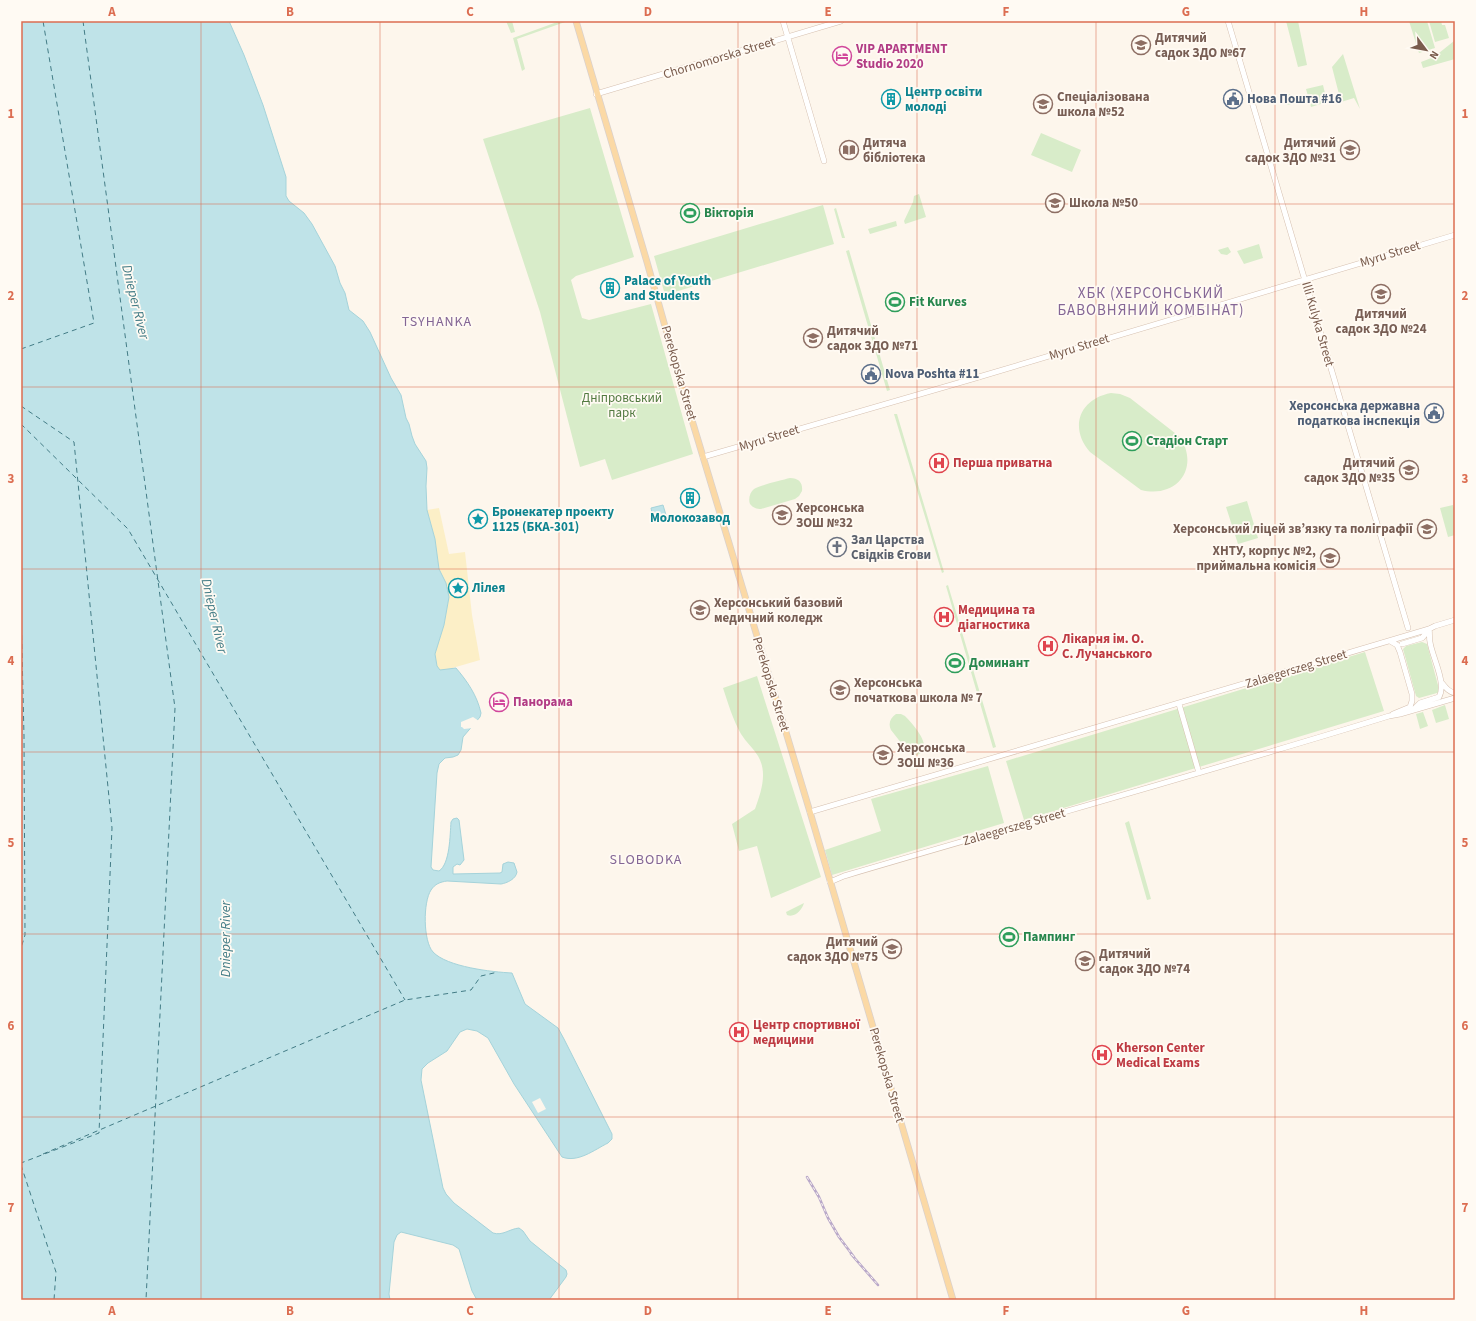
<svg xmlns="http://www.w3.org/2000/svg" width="1476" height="1321" font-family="'Source Sans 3',sans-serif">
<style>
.green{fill:#d8ecc9}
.sand{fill:#fcefc7}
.water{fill:#bfe3e8;stroke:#a5d3da}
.pier{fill:#fdf6ec}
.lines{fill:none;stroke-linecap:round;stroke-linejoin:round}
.ferry{stroke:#437c86;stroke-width:1;stroke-dasharray:5 4;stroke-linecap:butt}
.secondary-casing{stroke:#d6c0b0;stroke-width:6}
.primary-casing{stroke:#dad1cd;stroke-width:7}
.secondary{stroke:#fff;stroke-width:5}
.primary{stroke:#fbd9a5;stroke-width:5.5}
.rail-casing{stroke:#b9a8c9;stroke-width:2.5}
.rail{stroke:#fffaf3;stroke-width:1;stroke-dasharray:3;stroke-linecap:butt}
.grid{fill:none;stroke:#dc6d51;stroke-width:1;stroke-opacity:0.55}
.labels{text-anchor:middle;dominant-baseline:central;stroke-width:3.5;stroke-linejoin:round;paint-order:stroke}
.education-label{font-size:13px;font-weight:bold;fill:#785e54;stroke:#fffaf3;text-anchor:start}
.hotel-label{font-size:13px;font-weight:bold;fill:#b23c85;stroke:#fffaf3;text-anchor:start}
.street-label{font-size:13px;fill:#7a5c4d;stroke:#fffaf3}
.culture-label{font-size:13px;font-weight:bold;fill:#0d838f;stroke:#fffaf3;text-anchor:start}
.service-label{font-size:13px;font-weight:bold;fill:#4e5e75;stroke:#fffaf3;text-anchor:start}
.leisure-label{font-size:13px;font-weight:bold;fill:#27864d;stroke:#fffaf3;text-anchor:start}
.park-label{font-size:13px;fill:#537a41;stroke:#fffaf3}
.health-label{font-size:13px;font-weight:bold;fill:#be3a42;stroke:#fffaf3;text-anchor:start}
.worship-label{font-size:13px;font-weight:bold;fill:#5b616d;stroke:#fffaf3;text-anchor:start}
.water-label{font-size:14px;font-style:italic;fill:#437c86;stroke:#fffaf3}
.neighbourhood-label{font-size:14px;letter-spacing:1px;fill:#846695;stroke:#fffaf3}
.quarter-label{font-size:15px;letter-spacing:1px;fill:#846695;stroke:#fffaf3}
.neatline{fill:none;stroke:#dc6d51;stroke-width:1.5}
.grid-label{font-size:13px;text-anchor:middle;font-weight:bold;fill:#dc6d51}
</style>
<rect width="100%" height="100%" fill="#fdf6ec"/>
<path class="green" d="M506 21H512L515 32 511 33Z
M560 21H565V22L517 39 525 69 522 71 513 38Z
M1286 21H1298L1307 65 1298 67Z
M1409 21H1427L1435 48 1419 53Z
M1429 21H1441L1442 25H1445L1449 38 1435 42Z
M1454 41 1455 45V59L1423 68 1421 62 1434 57Z
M1343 54 1360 109 1354 98 1341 102 1332 67Z
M1323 85 1327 102 1311 107 1306 89Z
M1290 94 1292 104 1287 105 1282 97Z
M590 108 634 257 576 276 571 280 582 318 589 320 651 304 693 454 612 480 605 459 580 467 540 312 483 139Z
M1041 133 1081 150 1072 172 1031 155Z
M919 194 926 217 905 224 904 221 913 202 914 196Z
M823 205 834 244 665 295 654 256Z
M836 208 845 238H842L834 209Z
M896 221 897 226 870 234 868 229Z
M1259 244 1263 258 1244 264 1237 251Z
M1228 247 1231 252 1227 255 1221 254 1218 250Z
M849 250 890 390 887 391 846 251Z
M1111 393 1120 394 1130 398 1180 437C1200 468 1177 499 1141 490L1090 452C1069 428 1079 399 1111 393Z
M894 414H897L944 572 942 573Z
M790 478C799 478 803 483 802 491L799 496 795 499 761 509C757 509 753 508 750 504 748 499 750 492 754 489 761 485 782 480 790 478Z
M1247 501 1258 538 1238 544 1226 507Z
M1453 505 1455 511V535L1448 537 1440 508Z
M948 585 996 747 993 748 946 586Z
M1422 642 1427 644 1439 689V692L1437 693 1419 698 1416 696 1403 649 1406 646Z
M1365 652 1384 711 1024 820 1006 761Z
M757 676 821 877 771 898 757 846 739 851 732 824 755 809C761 792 768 773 758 756 753 748 746 742 741 734 733 720 728 703 723 688Z
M1445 705 1449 719 1436 723 1432 710Z
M1423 712 1428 726 1420 729 1416 714Z
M896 714H901L905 716C912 723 932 745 921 753 917 756 913 755 909 753L891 730C888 724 890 718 896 714Z
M988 766 1004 823 832 875 825 850 881 831 871 799Z
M1129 821 1151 899 1147 900 1125 823Z
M804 903C802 910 795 918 787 915L786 912Z"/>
<path class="sand" d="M439 508 449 554 465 552 472 615 480 660 442 671 440 670 437 666 435 654 444 625 449 597 439 569 435 539 427 510Z"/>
<path class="water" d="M21 21H229L244 55 263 105 286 177V196L289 201 304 213 312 224 335 266 340 283 345 293 349 310 363 321 370 332 391 378 401 395 406 418 409 424 412 436 415 444 426 461 427 468 426 486 427 510 435 539 439 569 446 583 449 597 444 625 435 654 437 666 440 670 456 668C467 681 477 695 481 713L480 717 463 737 461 750 458 755 453 757 445 758 439 764 437 773 431 867 433 870 439 871C450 864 450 835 451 822L453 819 457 818 459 820 464 860 460 865 457 864 453 867V874L500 873 502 872 503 864 508 862 514 863 517 872C516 879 507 883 501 884L447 881C440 882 435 884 431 890 423 902 423 941 433 952 447 967 492 972 512 973L525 1004 558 1028 564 1039 612 1134V1139L608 1143C594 1150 578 1163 562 1157L514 1084 488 1038 477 1031 467 1029 460 1032 447 1051 428 1063 422 1069 421 1080 443 1188 446 1194 454 1203 493 1233C503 1236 509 1229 519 1228L523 1231 530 1241 566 1270 567 1274 566 1277 549 1300H477L472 1291 459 1249 453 1245 401 1232 397 1235 394 1242 389 1294 390 1300H21Z
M663 505 666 515 653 518 651 508Z"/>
<path class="pier" d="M473 717 479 721 473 728 464 729 462 727H461V722Z
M540 1098 546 1109 538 1113 532 1102Z"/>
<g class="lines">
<path class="ferry" d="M83 21 175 708 146 1300
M21 349 94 323 43 21
M21 406 74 442 112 828 99 1133 21 1163
M21 424 128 529 405 1000
M21 608 24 736 25 935 21 948
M43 1154 405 1000 471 990 481 976 498 972
M21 1165 56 1272 54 1300"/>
<g class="secondary-casing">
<path id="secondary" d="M783 21 824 161
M1228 21 1408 628
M596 94 841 21
M703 457 972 379 1455 235
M1390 641 1397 645 1400 652 1412 694V701L1410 707 1393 714
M1402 644 1422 638 1429 630
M1442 683C1446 688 1449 692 1455 693
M1179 704 1199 773
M1414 709 1420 703 1439 697C1447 683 1432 657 1430 642 1429 638 1430 634 1429 629
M810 812 1429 629 1435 626 1455 620
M830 882 844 876C1026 822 1208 772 1389 716L1400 714 1455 698"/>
</g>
<g class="primary-casing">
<path id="primary" d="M576 21 647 262 682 387 810 812 953 1300"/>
</g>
<use href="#secondary" class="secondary"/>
<use href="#primary" class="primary"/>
<g class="rail-casing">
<path id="rail" d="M807 1177 819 1197 828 1218 839 1237 854 1257
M851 1254 878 1285"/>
</g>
<use href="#rail" class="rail"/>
</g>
<path class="grid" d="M201 21V1300M380 21V1300M559 21V1300M738 21V1300M917 21V1300M1096 21V1300M1275 21V1300M21 204H1455M21 387H1455M21 569H1455M21 752H1455M21 934H1455M21 1117H1455"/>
<defs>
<g id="school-ring" transform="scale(1)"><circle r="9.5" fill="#fffaf3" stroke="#8d6e63" stroke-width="1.5"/><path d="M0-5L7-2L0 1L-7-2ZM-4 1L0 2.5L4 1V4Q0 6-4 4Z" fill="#8d6e63"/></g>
<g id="hotel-ring" transform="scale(1)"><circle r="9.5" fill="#fffaf3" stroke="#d1479c" stroke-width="1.5"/><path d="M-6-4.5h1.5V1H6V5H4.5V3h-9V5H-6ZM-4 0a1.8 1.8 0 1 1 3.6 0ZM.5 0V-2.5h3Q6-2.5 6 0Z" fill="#d1479c"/></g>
<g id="building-ring" transform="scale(1)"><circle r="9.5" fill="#fffaf3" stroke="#0f9aa8" stroke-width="1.5"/><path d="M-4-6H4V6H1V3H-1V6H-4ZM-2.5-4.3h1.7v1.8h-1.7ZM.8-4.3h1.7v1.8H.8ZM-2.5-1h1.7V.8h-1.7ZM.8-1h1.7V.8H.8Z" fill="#0f9aa8"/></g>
<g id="civic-ring" transform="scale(1)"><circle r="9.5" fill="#fffaf3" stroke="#5c6f8a" stroke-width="1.5"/><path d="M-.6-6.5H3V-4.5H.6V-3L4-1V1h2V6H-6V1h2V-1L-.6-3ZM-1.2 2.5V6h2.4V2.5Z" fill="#5c6f8a"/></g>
<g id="library-ring" transform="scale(1)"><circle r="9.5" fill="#fffaf3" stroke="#8d6e63" stroke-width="1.5"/><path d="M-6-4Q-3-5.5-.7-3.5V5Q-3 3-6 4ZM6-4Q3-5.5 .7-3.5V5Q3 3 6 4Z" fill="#8d6e63"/></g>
<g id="stadium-ring" transform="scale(1)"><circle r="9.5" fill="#fffaf3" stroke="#2e9e5b" stroke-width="1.5"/><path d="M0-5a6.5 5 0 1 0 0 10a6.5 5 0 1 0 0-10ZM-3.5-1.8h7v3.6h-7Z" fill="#2e9e5b"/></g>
<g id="hospital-ring" transform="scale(1)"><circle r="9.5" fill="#fffaf3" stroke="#e0444e" stroke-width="1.5"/><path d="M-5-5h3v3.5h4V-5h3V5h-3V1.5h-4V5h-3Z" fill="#e0444e"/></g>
<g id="sight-ring" transform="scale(1)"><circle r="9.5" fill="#fffaf3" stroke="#0f9aa8" stroke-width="1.5"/><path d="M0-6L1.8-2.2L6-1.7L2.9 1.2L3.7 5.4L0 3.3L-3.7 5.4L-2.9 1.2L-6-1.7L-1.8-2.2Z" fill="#0f9aa8"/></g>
<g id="university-ring" transform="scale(1)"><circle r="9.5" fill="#fffaf3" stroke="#8d6e63" stroke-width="1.5"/><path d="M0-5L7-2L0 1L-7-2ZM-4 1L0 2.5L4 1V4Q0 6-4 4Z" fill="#8d6e63"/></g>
<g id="church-ring" transform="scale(1)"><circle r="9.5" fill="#fffaf3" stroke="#6b7280" stroke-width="1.5"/><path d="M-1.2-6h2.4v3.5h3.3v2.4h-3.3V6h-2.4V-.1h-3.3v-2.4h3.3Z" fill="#6b7280"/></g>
</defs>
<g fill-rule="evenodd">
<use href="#school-ring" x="1141" y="45"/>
<use href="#hotel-ring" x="842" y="56"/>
<use href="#building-ring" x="891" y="99"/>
<use href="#civic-ring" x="1233" y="99"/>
<use href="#school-ring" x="1043" y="104"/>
<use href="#library-ring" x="849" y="150"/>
<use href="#school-ring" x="1350" y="150"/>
<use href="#school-ring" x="1055" y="203"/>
<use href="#stadium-ring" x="690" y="213"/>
<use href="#building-ring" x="610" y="288"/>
<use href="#school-ring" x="1381" y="294"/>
<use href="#stadium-ring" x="895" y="302"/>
<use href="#school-ring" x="813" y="338"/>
<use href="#civic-ring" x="871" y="374"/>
<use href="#civic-ring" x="1434" y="413"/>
<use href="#stadium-ring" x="1132" y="441"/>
<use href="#hospital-ring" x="939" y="463"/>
<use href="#school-ring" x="1409" y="470"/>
<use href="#building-ring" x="690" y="498"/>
<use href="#school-ring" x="782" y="515"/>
<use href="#sight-ring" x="478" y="519"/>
<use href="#university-ring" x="1427" y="529"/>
<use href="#church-ring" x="837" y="547"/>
<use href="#university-ring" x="1330" y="558"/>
<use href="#sight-ring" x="458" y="588"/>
<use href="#university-ring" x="700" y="610"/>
<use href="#hospital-ring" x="944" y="617"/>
<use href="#hospital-ring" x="1048" y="646"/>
<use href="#stadium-ring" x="955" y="663"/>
<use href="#school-ring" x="840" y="690"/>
<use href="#hotel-ring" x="499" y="702"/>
<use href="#school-ring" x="883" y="755"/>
<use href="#stadium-ring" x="1009" y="937"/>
<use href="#school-ring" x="892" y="949"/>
<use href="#school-ring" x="1085" y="961"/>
<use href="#hospital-ring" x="739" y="1032"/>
<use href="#hospital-ring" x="1102" y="1055"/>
</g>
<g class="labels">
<g class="education-label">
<text x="1155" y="38">Дитячий<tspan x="1155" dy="15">садок ЗДО №67</tspan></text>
<text x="1057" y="97">Спеціалізована<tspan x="1057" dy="15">школа №52</tspan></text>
<text x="863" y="143">Дитяча<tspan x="863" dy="15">бібліотека</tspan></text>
<text x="1336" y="143" text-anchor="end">Дитячий<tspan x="1336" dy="15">садок ЗДО №31</tspan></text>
<text x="1069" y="203">Школа №50</text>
<text x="1381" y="314" text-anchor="middle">Дитячий<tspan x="1381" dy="15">садок ЗДО №24</tspan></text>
<text x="827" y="331">Дитячий<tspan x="827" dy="15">садок ЗДО №71</tspan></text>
<text x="1395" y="463" text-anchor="end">Дитячий<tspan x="1395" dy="15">садок ЗДО №35</tspan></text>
<text x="796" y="508">Херсонська<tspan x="796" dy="15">ЗОШ №32</tspan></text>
<text x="1413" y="529" text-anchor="end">Херсонський ліцей зв’язку та поліграфії</text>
<text x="1316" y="551" text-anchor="end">ХНТУ, корпус №2,<tspan x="1316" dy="15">приймальна комісія</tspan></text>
<text x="714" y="603">Херсонський базовий<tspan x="714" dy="15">медичний коледж</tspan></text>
<text x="854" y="683">Херсонська<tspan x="854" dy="15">початкова школа № 7</tspan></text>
<text x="897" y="748">Херсонська<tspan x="897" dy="15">ЗОШ №36</tspan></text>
<text x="878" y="942" text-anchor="end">Дитячий<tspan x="878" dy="15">садок ЗДО №75</tspan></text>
<text x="1099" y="954">Дитячий<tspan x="1099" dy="15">садок ЗДО №74</tspan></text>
</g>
<g class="hotel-label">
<text x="856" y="49">VIP APARTMENT<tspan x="856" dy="15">Studio 2020</tspan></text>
<text x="513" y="702">Панорама</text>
</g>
<g class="street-label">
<text transform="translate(719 58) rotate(-17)">Chornomorska Street</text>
<text transform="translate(1390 254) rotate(-17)">Myru Street</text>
<text transform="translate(1318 324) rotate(74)">Illi Kulyka Street</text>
<text transform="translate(1079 347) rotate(-17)">Myru Street</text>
<text transform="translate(679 373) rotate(74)">Perekopska Street</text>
<text transform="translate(769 438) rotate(-17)">Myru Street</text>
<text transform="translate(1296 669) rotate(-17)">Zalaegerszeg Street</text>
<text transform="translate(771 684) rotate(73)">Perekopska Street</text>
<text transform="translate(1014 827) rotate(-16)">Zalaegerszeg Street</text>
<text transform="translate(887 1075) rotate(74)">Perekopska Street</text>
</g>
<g class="culture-label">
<text x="905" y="92">Центр освіти<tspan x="905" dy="15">молоді</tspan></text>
<text x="624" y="281">Palace of Youth<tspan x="624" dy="15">and Students</tspan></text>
<text x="492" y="512">Бронекатер проекту<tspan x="492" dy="15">1125 (БКА-301)</tspan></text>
<text x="690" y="518" text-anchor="middle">Молокозавод</text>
<text x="472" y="588">Лілея</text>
</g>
<g class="service-label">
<text x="1247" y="99">Нова Пошта #16</text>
<text x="885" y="374">Nova Poshta #11</text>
<text x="1420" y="406" text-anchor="end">Херсонська державна<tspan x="1420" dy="15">податкова інспекція</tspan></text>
</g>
<g class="leisure-label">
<text x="704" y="213">Вікторія</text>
<text x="909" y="302">Fit Kurves</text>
<text x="1146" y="441">Стадіон Старт</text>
<text x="969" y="663">Доминант</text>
<text x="1023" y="937">Пампинг</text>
</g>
<g class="park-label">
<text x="622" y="398">Дніпровський<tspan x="622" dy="15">парк</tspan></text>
</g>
<g class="health-label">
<text x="953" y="463">Перша приватна</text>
<text x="958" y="610">Медицина та<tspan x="958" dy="15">діагностика</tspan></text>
<text x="1062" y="639">Лікарня ім. О.<tspan x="1062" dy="15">С. Лучанського</tspan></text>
<text x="753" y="1025">Центр спортивної<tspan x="753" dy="15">медицини</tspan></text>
<text x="1116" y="1048">Kherson Center<tspan x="1116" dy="15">Medical Exams</tspan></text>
</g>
<g class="worship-label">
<text x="851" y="540">Зал Царства<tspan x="851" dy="15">Свідків Єгови</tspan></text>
</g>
<g class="water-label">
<text transform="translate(135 302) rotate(76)">Dnieper River</text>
<text transform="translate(214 616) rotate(77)">Dnieper River</text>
<text transform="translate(226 939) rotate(-90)">Dnieper River</text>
</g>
<g class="neighbourhood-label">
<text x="437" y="322">TSYHANKA</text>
<text x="646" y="860">SLOBODKA</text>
</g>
<g class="quarter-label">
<text x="1151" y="293">ХБК (ХЕРСОНСЬКИЙ<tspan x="1151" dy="17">БАВОВНЯНИЙ КОМБІНАТ)</tspan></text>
</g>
</g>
<rect width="1476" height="1321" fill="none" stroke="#fffaf3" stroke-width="44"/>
<g transform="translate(1426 50) rotate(122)" stroke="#fffaf3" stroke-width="3" paint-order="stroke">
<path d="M0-3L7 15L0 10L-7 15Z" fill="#7a5c4d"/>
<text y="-6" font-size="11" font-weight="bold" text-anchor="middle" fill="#7a5c4d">N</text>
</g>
<rect x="22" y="22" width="1432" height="1277" class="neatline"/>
<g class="grid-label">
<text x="112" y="16">A</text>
<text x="290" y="16">B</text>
<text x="470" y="16">C</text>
<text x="648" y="16">D</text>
<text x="828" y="16">E</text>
<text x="1006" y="16">F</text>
<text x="1186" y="16">G</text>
<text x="1364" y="16">H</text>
<text x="11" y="118">1</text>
<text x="1465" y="118">1</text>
<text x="11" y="300">2</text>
<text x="1465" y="300">2</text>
<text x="11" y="483">3</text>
<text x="1465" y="483">3</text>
<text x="11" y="665">4</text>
<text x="1465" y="665">4</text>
<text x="11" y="847">5</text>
<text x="1465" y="847">5</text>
<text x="11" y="1030">6</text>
<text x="1465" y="1030">6</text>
<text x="11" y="1212">7</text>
<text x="1465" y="1212">7</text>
<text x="112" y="1315">A</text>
<text x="290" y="1315">B</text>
<text x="470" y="1315">C</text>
<text x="648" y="1315">D</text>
<text x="828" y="1315">E</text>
<text x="1006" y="1315">F</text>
<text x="1186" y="1315">G</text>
<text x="1364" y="1315">H</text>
</g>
</svg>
